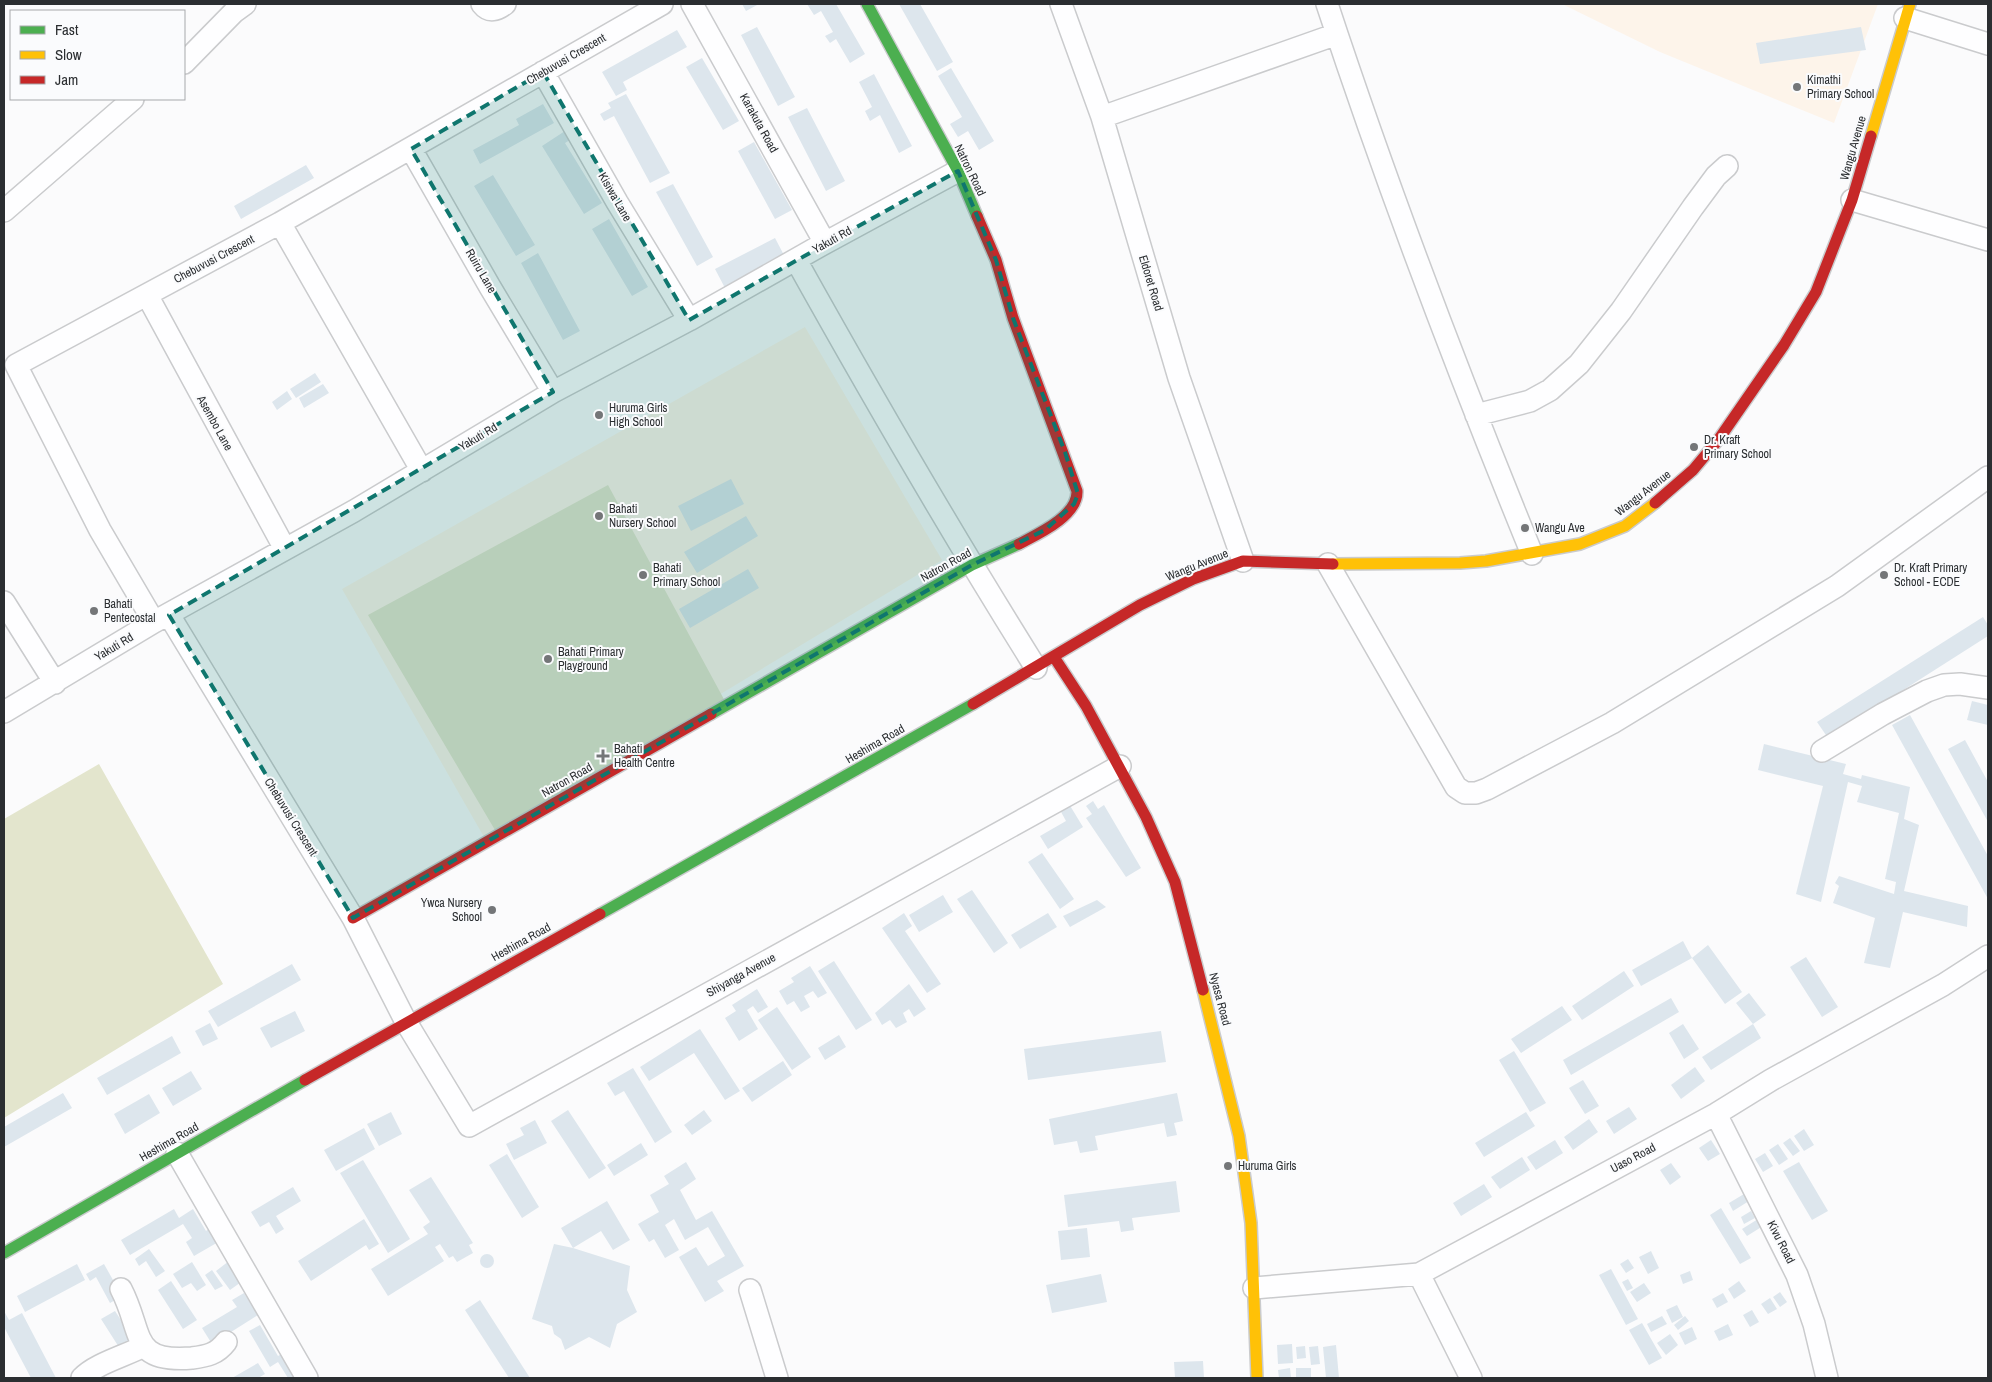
<svg xmlns="http://www.w3.org/2000/svg" width="1992" height="1382" font-family="'Archivo Narrow',sans-serif">
<style>
.education{fill:#fdf4ea}
.green{fill:#e3e5cd}
.building{fill:#dde6ed}
.lines{fill:none;stroke-linecap:round;stroke-linejoin:round}
.street-casing{stroke:#cacbcd;stroke-width:24}
.fast-casing{stroke:#cacbcd;stroke-width:14}
.slow-casing{stroke:#cacbcd;stroke-width:14}
.jam-casing{stroke:#cacbcd;stroke-width:14}
.street{stroke:#fefeff;stroke-width:21}
.fast{stroke:#4caf50;stroke-width:11}
.slow{stroke:#ffc107;stroke-width:11}
.jam{stroke:#c62828;stroke-width:11}
.marked{fill:#0f766e;fill-opacity:0.2;stroke:#0f766e;stroke-width:4;stroke-dasharray:10 6;stroke-linejoin:round}
.poi-dot{fill:#747678;stroke:#fafbfd;stroke-width:2}
.labels{text-anchor:middle;dominant-baseline:central;stroke-width:4;stroke-linejoin:round;paint-order:stroke}
.street-label{font-size:12px;fill:#2b2e31;stroke:#fafbfd}
.poi-label{font-size:12px;fill:#2b2e31;stroke:#fafbfd;text-anchor:start}
</style>
<rect width="100%" height="100%" fill="#fbfbfc"/>
<path class="education" d="M1562 4H1878L1834 123 1660 52Z
M805 327 942 560 484 837 342 589Z"/>
<path class="green" d="M608 485 726 703 495 830 368 615Z
M99 764 223 984 4 1118V819Z"/>
<path class="building" d="M742 4H759L746 11Z
M807 4H836L865 54 850 63 836 39 830 43 825 36 833 32 821 11 814 15Z
M899 4H920L953 62 937 71Z
M757 27 795 97 778 106 741 35Z
M1861 27 1866 50 1760 64 1756 43Z
M677 30 687 47 623 82 627 90 616 96 602 72Z
M702 58 739 121 723 130 686 67Z
M951 68 994 141 979 150 968 131 958 137 950 124 962 117 938 76Z
M874 74 912 146 899 153 880 115 870 121 865 111 872 107 859 82Z
M626 94 670 173 650 183 614 116 604 121 600 114 611 108 608 103Z
M543 104 554 123 480 164 473 150 519 125 516 119Z
M807 108 845 181 826 191 788 117Z
M565 131 570 140 565 143 602 203 584 214 542 146Z
M754 142 792 210 775 219 738 151Z
M306 165 314 178 241 219 234 206Z
M493 175 535 245 516 256 474 186Z
M673 184 713 257 697 266 656 192Z
M609 219 648 287 632 296 592 229Z
M775 238 785 257 725 288 715 269Z
M538 253 580 331 563 340 521 263Z
M315 373 321 382 296 398 290 389Z
M323 384 329 393 304 408 299 398Z
M287 391 292 399 277 410 272 402Z
M731 479 744 504 691 531 678 506Z
M746 516 758 536 697 573 684 552Z
M748 569 759 588 690 628 679 609Z
M1983 617 1988 625V636L1828 738 1817 722Z
M1972 701 1988 705V725L1967 720Z
M1910 715 1988 856V899L1892 725Z
M1965 740 1988 782V822L1948 749Z
M1764 744 1846 764 1843 774 1861 779 1862 775 1910 787 1904 819 1919 825 1904 891 1968 906 1967 927 1903 912 1890 968 1864 963 1875 918 1833 903 1839 886 1835 883 1839 876 1894 894 1896 882 1885 879 1899 813 1857 802 1862 786 1848 782 1821 902 1796 894 1823 786 1758 770Z
M1093 801 1098 809 1104 805 1141 868 1126 877 1086 818 1092 814 1086 806Z
M1069 804 1083 827 1048 849 1040 836 1066 821 1060 810Z
M1042 853 1074 899 1060 909 1028 862Z
M972 890 1008 943 994 953 957 899Z
M943 895 953 912 919 932 909 915Z
M1097 900 1106 907 1070 927 1063 916Z
M904 913 912 926 905 931 941 984 927 993 882 928Z
M1048 913 1057 927 1020 949 1011 935Z
M1683 941 1692 958 1641 986 1632 970Z
M1708 945 1742 992 1725 1004 1692 958Z
M1806 957 1838 1007 1822 1017 1790 967Z
M834 961 872 1020 856 1030 818 971Z
M292 964 301 980 218 1027 208 1011Z
M810 966 827 993 818 998 813 991 804 996 810 1007 801 1012 794 1001 787 1005 779 991 794 982 791 978Z
M1624 971 1634 986 1582 1020 1572 1006Z
M909 984 926 1009 914 1017 909 1009 903 1013 907 1022 896 1028 890 1020 882 1025 875 1013Z
M757 989 768 1007 758 1013 753 1006 747 1010 758 1029 739 1041 725 1018 736 1011 732 1005Z
M1749 993 1766 1015 1753 1024 1761 1038 1711 1070 1702 1057 1753 1024 1736 1003Z
M1671 998 1679 1012 1571 1075 1563 1060Z
M1562 1006 1572 1020 1521 1053 1511 1039Z
M777 1007 811 1057 792 1070 758 1020Z
M295 1011 305 1031 271 1048 260 1028Z
M210 1023 218 1039 203 1046 195 1031Z
M1683 1024 1699 1049 1684 1059 1669 1033Z
M700 1029 740 1091 725 1100 694 1053 649 1081 640 1067Z
M1161 1031 1166 1062 1028 1080 1024 1049Z
M839 1035 846 1047 825 1060 818 1048Z
M172 1036 181 1053 107 1095 97 1078Z
M1514 1051 1546 1103 1530 1112 1499 1060Z
M783 1061 792 1075 752 1102 742 1088Z
M1695 1067 1705 1081 1681 1099 1671 1085Z
M633 1068 672 1132 655 1143 624 1091 615 1096 607 1083Z
M191 1071 202 1089 173 1106 162 1088Z
M1583 1080 1599 1106 1585 1114 1569 1088Z
M63 1093 72 1108 4 1147V1127Z
M1177 1093 1183 1121 1174 1123 1177 1135 1167 1137 1164 1123 1095 1136 1098 1150 1080 1153 1077 1141 1054 1145 1049 1119Z
M149 1094 160 1113 125 1134 114 1114Z
M1629 1107 1637 1119 1614 1134 1606 1121Z
M568 1110 606 1168 589 1179 551 1121Z
M704 1110 712 1121 692 1135 684 1125Z
M391 1112 402 1134 379 1146 367 1124Z
M1526 1112 1535 1126 1484 1157 1475 1143Z
M1589 1119 1598 1132 1573 1150 1564 1137Z
M535 1120 547 1143 514 1160 506 1144 524 1135 520 1128Z
M364 1128 375 1149 336 1171 324 1150Z
M1804 1129 1814 1145 1804 1151 1794 1136Z
M1790 1138 1800 1151 1793 1156 1783 1143Z
M1555 1140 1563 1153 1536 1170 1527 1157Z
M1711 1140 1720 1154 1708 1161 1699 1148Z
M641 1143 648 1155 614 1176 607 1165Z
M1778 1144 1788 1159 1779 1165 1769 1150Z
M1765 1153 1773 1166 1763 1172 1755 1159Z
M507 1154 539 1207 522 1218 489 1165Z
M1522 1157 1530 1170 1500 1189 1491 1177Z
M363 1160 410 1239 388 1253 340 1173Z
M686 1162 696 1179 680 1190 696 1220 712 1211 744 1266 717 1281 724 1291 705 1302 679 1257 696 1247 708 1266 725 1256 708 1227 685 1240 674 1219 665 1225 679 1250 665 1258 654 1239 649 1242 638 1224 659 1212 650 1195 669 1184 664 1176Z
M1799 1162 1828 1211 1812 1220 1783 1171Z
M1671 1163 1681 1177 1670 1185 1660 1170Z
M431 1177 473 1243 469 1245 473 1253 457 1262 453 1256 449 1258 440 1244 435 1247 444 1261 388 1296 371 1269 428 1234 423 1227 430 1222 409 1190Z
M1176 1181 1180 1212 1132 1218 1134 1230 1121 1232 1119 1221 1068 1227 1064 1195Z
M1484 1184 1492 1197 1461 1216 1453 1203Z
M293 1187 301 1201 276 1216 284 1229 276 1234 269 1222 260 1227 251 1212Z
M1744 1194 1749 1201 1733 1211 1729 1203Z
M607 1201 630 1240 613 1250 601 1231 573 1248 561 1228Z
M1721 1208 1751 1258 1740 1264 1710 1215Z
M174 1209 179 1218 193 1209 206 1231 211 1227 220 1241 194 1256 186 1242 192 1238 183 1224 130 1255 121 1240Z
M1751 1211 1755 1218 1744 1224 1741 1217Z
M364 1219 379 1244 369 1250 366 1245 311 1281 298 1261Z
M1758 1219 1763 1226 1747 1236 1742 1229Z
M1087 1228 1090 1257 1061 1260 1058 1231Z
M554 1244 573 1248 630 1266 627 1290 637 1312 617 1324 610 1348 589 1337 565 1350 561 1339 554 1334 552 1326 532 1319Z
M149 1249 165 1271 156 1277 146 1261 139 1266 135 1259Z
M1651 1251 1659 1268 1648 1274 1639 1257Z
M480 1261a7 7 0 1 1 14 0a7 7 0 1 1-14 0Z
M1628 1259 1634 1268 1626 1273 1620 1264Z
M229 1261 244 1280 230 1290 216 1271Z
M192 1262 206 1285 197 1291 191 1283 182 1288 173 1274Z
M77 1264 85 1280 25 1312 17 1296Z
M104 1264 122 1296 110 1303 96 1277 90 1281 86 1274Z
M1611 1269 1638 1319 1626 1325 1599 1275Z
M212 1270 223 1286 215 1290 205 1275Z
M1690 1271 1693 1280 1683 1284 1680 1275Z
M1101 1274 1107 1302 1052 1313 1046 1285Z
M1628 1279 1633 1288 1627 1291 1622 1282Z
M171 1281 197 1320 183 1329 158 1290Z
M1739 1281 1746 1291 1734 1299 1728 1289Z
M1644 1283 1651 1293 1637 1302 1630 1292Z
M1780 1292 1787 1302 1780 1307 1773 1297Z
M244 1293 258 1315 212 1344 202 1328 237 1307 232 1300Z
M1723 1293 1728 1302 1717 1308 1712 1299Z
M1770 1298 1777 1309 1768 1314 1761 1304Z
M480 1300 530 1378H509L465 1310Z
M1677 1305 1683 1317 1672 1323 1666 1310Z
M1752 1310 1759 1322 1750 1327 1743 1315Z
M4 1311 9 1320 22 1313 56 1378H31L4 1327Z
M115 1311 136 1343 122 1352 101 1319Z
M1662 1316 1667 1324 1651 1332 1647 1324Z
M1685 1316 1689 1321 1678 1330 1674 1325Z
M1642 1323 1662 1358 1649 1365 1629 1330Z
M1728 1324 1733 1335 1719 1341 1714 1331Z
M260 1325 278 1356 286 1351 300 1374 292 1378H288L278 1362 270 1367 249 1331Z
M1692 1327 1697 1339 1685 1345 1679 1333Z
M1670 1334 1678 1345 1666 1355 1657 1343Z
M1292 1344 1293 1363 1278 1364 1277 1345Z
M1336 1345 1339 1378H1326L1323 1347Z
M1305 1346 1306 1358 1297 1359 1296 1347Z
M1318 1346 1320 1364 1311 1365 1309 1347Z
M1203 1361 1204 1378H1175L1174 1362Z
M258 1363 265 1374 258 1378H232Z
M1290 1368 1291 1378H1279L1278 1370Z
M1296 1368H1311V1378H1296Z"/>
<g class="lines">
<g class="street-casing">
<path id="street" d="M482 4C489 13 497 10 505 4
M692 4 825 243
M1061 4 1102 117 1179 378 1243 561
M1327 4C1388 189 1458 373 1532 554
M1905 18 1988 44
M184 63 234 12 245 4
M543 72 617 202 689 320
M1102 117 1337 34
M411 149 490 287 553 392
M1852 200 1988 240
M4 211 133 99
M280 223 422 471
M796 260C873 398 952 534 1036 668
M147 295 285 549
M1476 415 1530 401 1550 390 1579 364 1621 311 1693 207 1716 176 1727 166
M1328 564 1456 787 1465 793H1476L1487 789 1612 723 1837 586 1988 477
M4 602 55 683
M169 615 353 918 406 1022 469 1126 1120 766
M154 622 100 530 16 365 280 223 662 4
M4 712 154 622 354 511 553 392 689 320 825 243 958 171
M1822 751 1883 714 1927 691 1944 685 1960 684 1988 688
M1716 1114 1797 1275 1814 1324 1827 1378
M177 1153 307 1378
M1419 1274 1471 1378
M1254 1288 1419 1274 1716 1114 1771 1080 1943 985 1988 956
M121 1289C144 1333 129 1363 192 1358 207 1356 217 1354 226 1342
M750 1290 777 1378
M82 1378C95 1364 125 1356 144 1346"/>
</g>
<g class="fast-casing">
<path id="fast" d="M867 4 958 171 977 216
M711 714 972 565 1019 544
M600 914 973 704
M4 1253 305 1080"/>
</g>
<g class="slow-casing">
<path id="slow" d="M1871 136 1910 4
M1333 564 1460 563 1486 561 1580 544 1625 526 1655 503
M1203 990 1239 1136 1251 1223 1257 1378"/>
</g>
<g class="jam-casing">
<path id="jam" d="M977 216 996 260 1013 318 1077 491C1078 516 1038 534 1019 544
M1655 503 1693 470 1719 439 1784 345 1816 292 1852 200 1871 136
M1054 657 1086 706 1146 817 1175 882 1203 990
M973 704 1140 605 1193 579 1243 561 1333 564
M353 918 711 714
M305 1080 600 914"/>
</g>
<use href="#street" class="street"/>
<use href="#fast" class="fast"/>
<use href="#slow" class="slow"/>
<use href="#jam" class="jam"/>
</g>
<path class="marked" d="M543 72 689 320 958 171 996 260 1013 318 1065 452 1078 494 1074 504 1045 530 972 565 353 918 169 615 553 392 411 149Z"/>
<g class="poi-dot">
<circle cx="1797" cy="87" r="5"/>
<circle cx="599" cy="415" r="5"/>
<circle cx="1694" cy="447" r="5"/>
<circle cx="599" cy="516" r="5"/>
<circle cx="1525" cy="528" r="5"/>
<circle cx="643" cy="575" r="5"/>
<circle cx="1884" cy="575" r="5"/>
<circle cx="94" cy="611" r="5"/>
<circle cx="548" cy="659" r="5"/>
<path d="M600.5 748.5h5v5h5v5h-5v5h-5v-5h-5v-5h5z"/>
<circle cx="492" cy="910" r="5"/>
<circle cx="1228" cy="1166" r="5"/>
</g>
<g class="labels">
<g class="street-label">
<text transform="translate(566 59) rotate(-30)">Chebuvusi Crescent</text>
<text transform="translate(759 123) rotate(61)">Karakuta Road</text>
<text transform="translate(1853 148) rotate(-74)">Wangu Avenue</text>
<text transform="translate(970 170) rotate(64)">Natron Road</text>
<text transform="translate(615 197) rotate(60)">Kisiwa Lane</text>
<text transform="translate(832 240) rotate(-29)">Yakuti Rd</text>
<text transform="translate(214 259) rotate(-28)">Chebuvusi Crescent</text>
<text transform="translate(481 271) rotate(60)">Ruiru Lane</text>
<text transform="translate(1151 283) rotate(73)">Eldoret Road</text>
<text transform="translate(215 423) rotate(61)">Asembo Lane</text>
<text transform="translate(478 437) rotate(-31)">Yakuti Rd</text>
<text transform="translate(1643 493) rotate(-38)">Wangu Avenue</text>
<text transform="translate(946 565) rotate(-29)">Natron Road</text>
<text transform="translate(1197 565) rotate(-22)">Wangu Avenue</text>
<text transform="translate(114 647) rotate(-31)">Yakuti Rd</text>
<text transform="translate(875 744) rotate(-30)">Heshima Road</text>
<text transform="translate(567 780) rotate(-30)">Natron Road</text>
<text transform="translate(291 817) rotate(58)">Chebuvusi Crescent</text>
<text transform="translate(521 942) rotate(-29)">Heshima Road</text>
<text transform="translate(741 975) rotate(-29)">Shiyanga Avenue</text>
<text transform="translate(1220 999) rotate(75)">Nyasa Road</text>
<text transform="translate(169 1142) rotate(-30)">Heshima Road</text>
<text transform="translate(1633 1158) rotate(-28)">Uaso Road</text>
<text transform="translate(1781 1242) rotate(63)">Kivu Road</text>
</g>
<g class="poi-label">
<text x="1807" y="80">Kimathi<tspan x="1807" dy="14">Primary School</tspan></text>
<text x="609" y="408">Huruma Girls<tspan x="609" dy="14">High School</tspan></text>
<text x="1704" y="440">Dr. Kraft<tspan x="1704" dy="14">Primary School</tspan></text>
<text x="609" y="509">Bahati<tspan x="609" dy="14">Nursery School</tspan></text>
<text x="1535" y="528">Wangu Ave</text>
<text x="653" y="568">Bahati<tspan x="653" dy="14">Primary School</tspan></text>
<text x="1894" y="568">Dr. Kraft Primary<tspan x="1894" dy="14">School - ECDE</tspan></text>
<text x="104" y="604">Bahati<tspan x="104" dy="14">Pentecostal</tspan></text>
<text x="558" y="652">Bahati Primary<tspan x="558" dy="14">Playground</tspan></text>
<text x="614" y="749">Bahati<tspan x="614" dy="14">Health Centre</tspan></text>
<text x="482" y="903" text-anchor="end">Ywca Nursery<tspan x="482" dy="14">School</tspan></text>
<text x="1238" y="1166">Huruma Girls</text>
</g>
</g>
<rect width="1992" height="1382" fill="none" stroke="#2b2e31" stroke-width="10"/>
<rect x="10" y="10" width="175" height="90" fill="#fafbfd" stroke="#a7a9ab"/>
<rect x="20" y="26" width="25" height="8" fill="#4caf50" stroke="#a7a9ab"/>
<text x="55" y="35" font-size="15" fill="#2b2e31">Fast</text>
<rect x="20" y="51" width="25" height="8" fill="#ffc107" stroke="#a7a9ab"/>
<text x="55" y="60" font-size="15" fill="#2b2e31">Slow</text>
<rect x="20" y="76" width="25" height="8" fill="#c62828" stroke="#a7a9ab"/>
<text x="55" y="85" font-size="15" fill="#2b2e31">Jam</text>
</svg>
